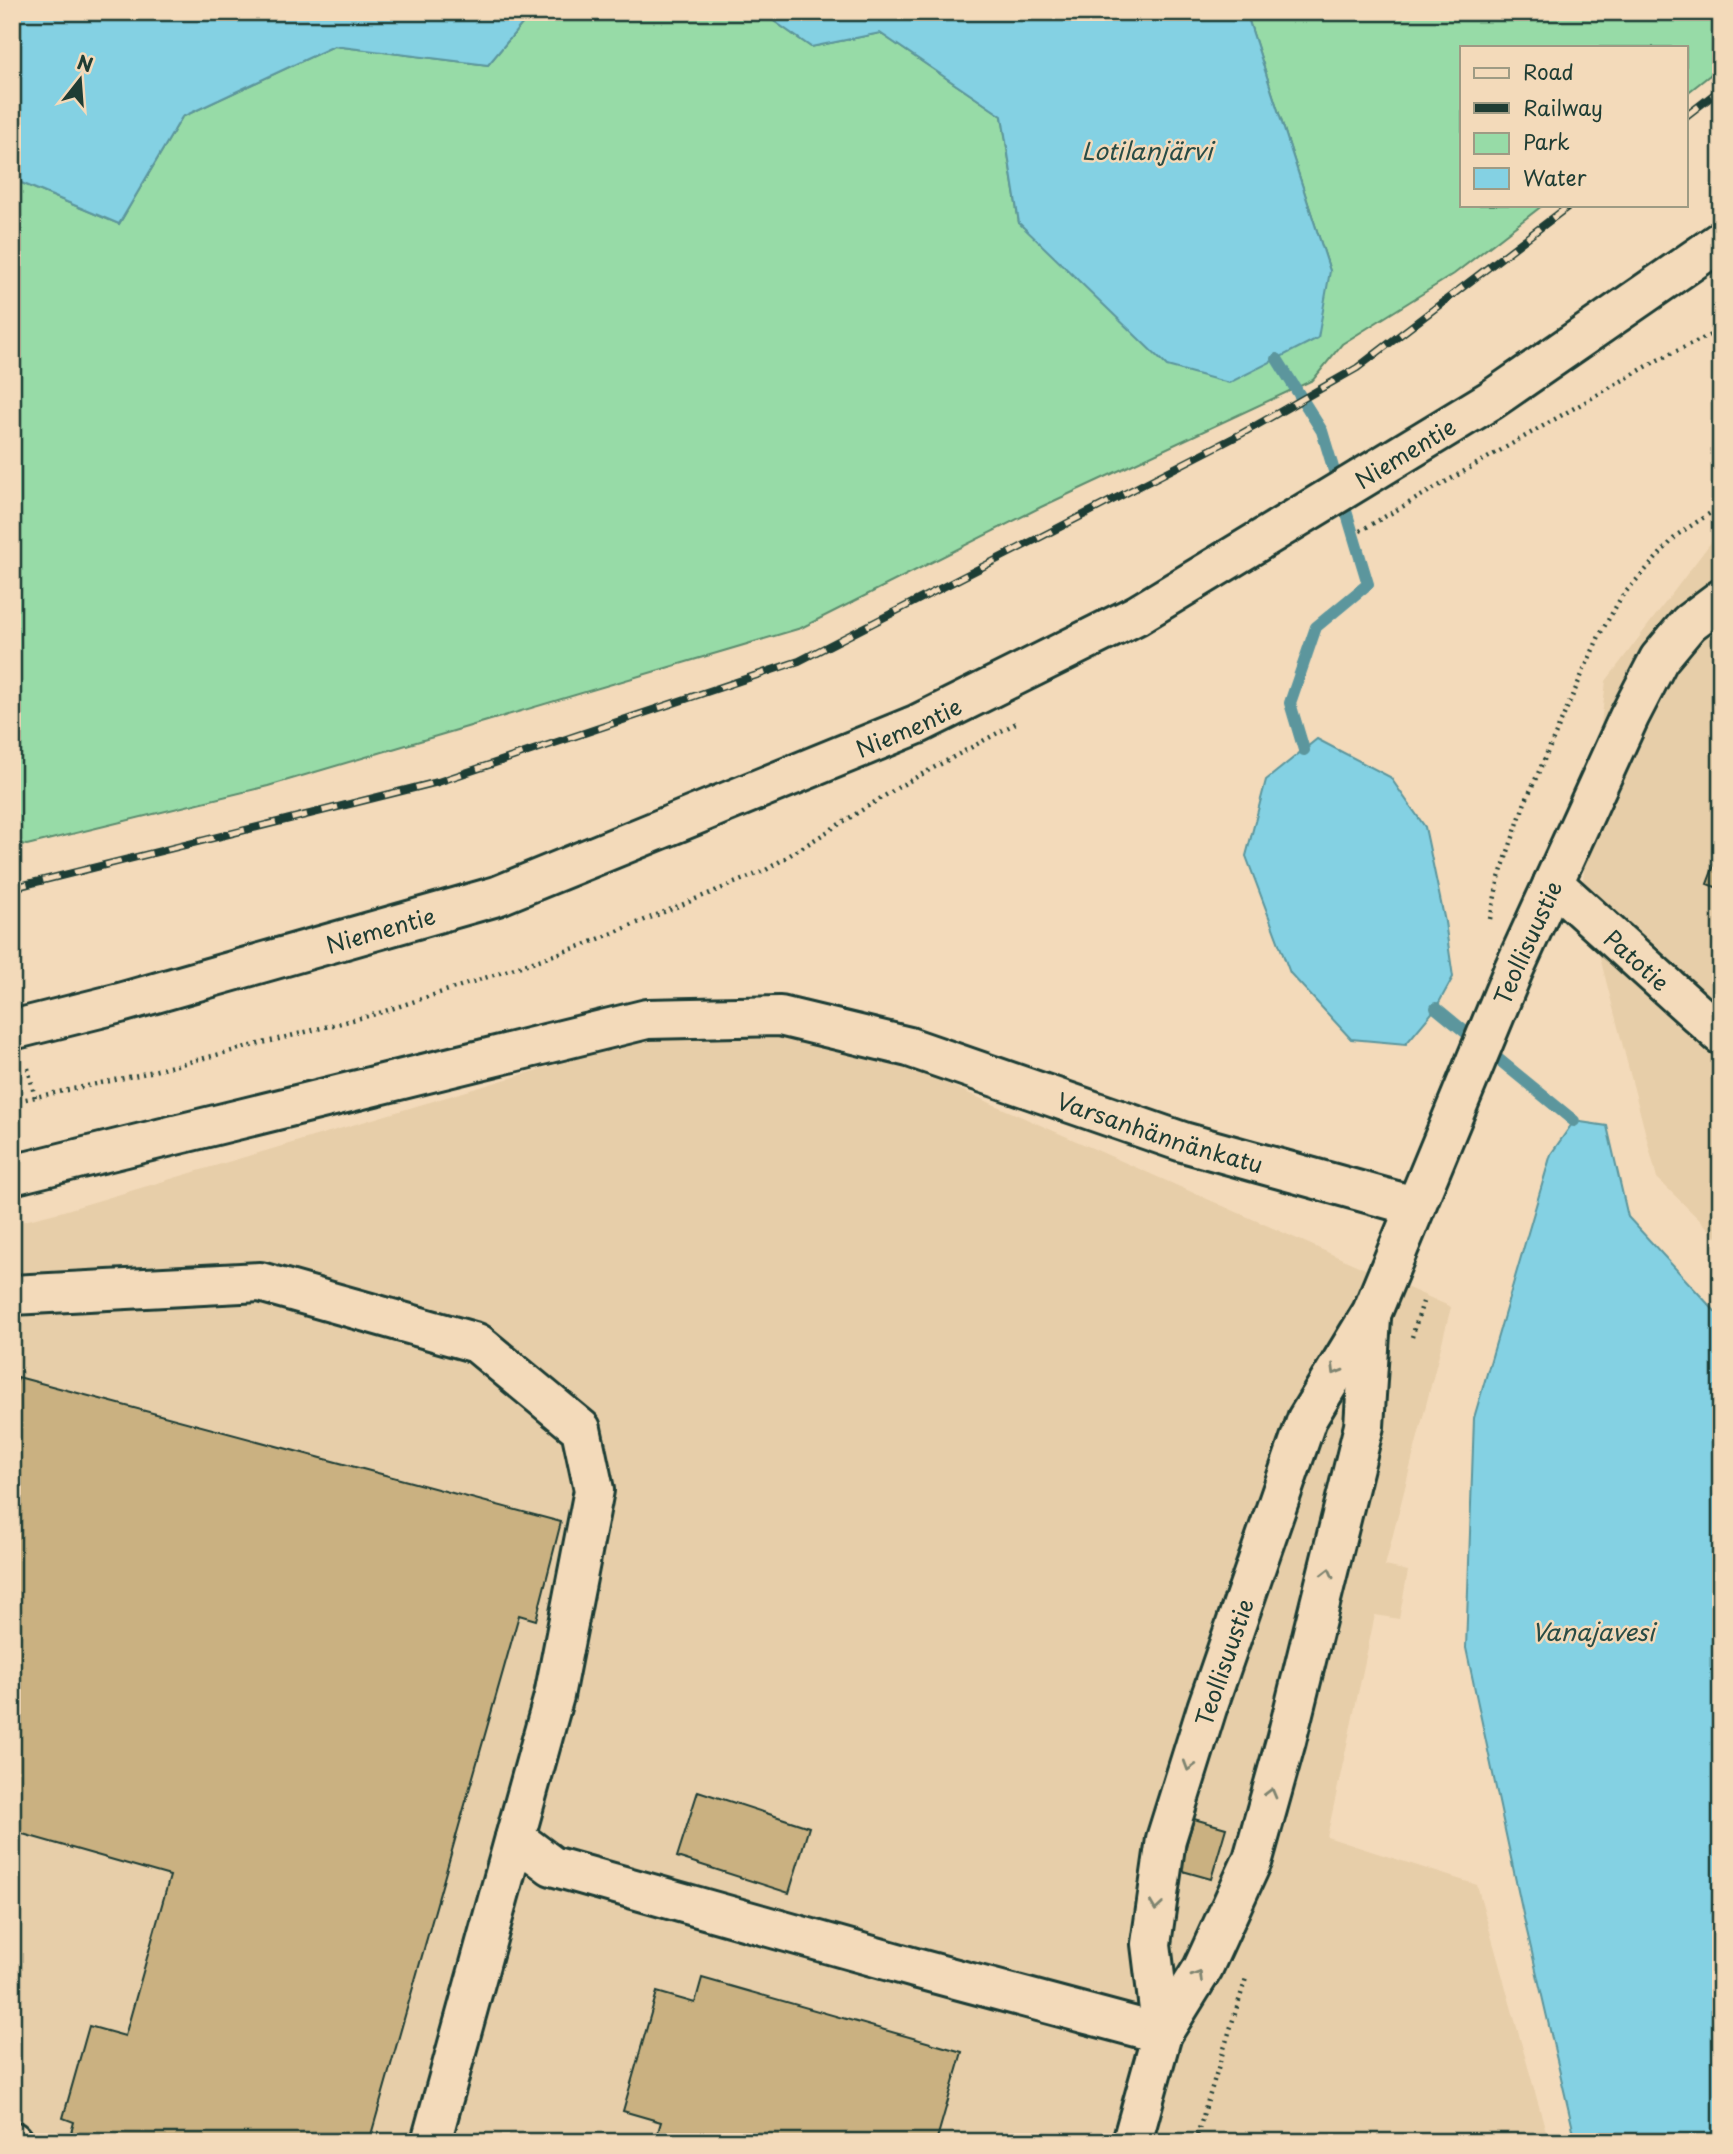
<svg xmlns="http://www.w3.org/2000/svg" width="1733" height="2154" font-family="'Playpen Sans',sans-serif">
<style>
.built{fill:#e7cea9}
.green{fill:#97dba7;stroke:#5b8c6e;stroke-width:2}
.water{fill:#84d1e3;stroke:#5c969d;stroke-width:2}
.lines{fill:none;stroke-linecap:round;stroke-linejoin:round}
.stream{stroke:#5c969d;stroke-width:12}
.building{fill:#cab181;stroke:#1f3d34;stroke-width:2}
.minor-casing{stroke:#1f3d34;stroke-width:44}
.major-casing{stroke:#1f3d34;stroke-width:44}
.path{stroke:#1f3d34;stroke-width:4.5;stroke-dasharray:2 5;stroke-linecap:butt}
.minor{stroke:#f3daba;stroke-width:38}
.major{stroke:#f3daba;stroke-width:38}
.rail-casing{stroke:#1f3d34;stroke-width:8}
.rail{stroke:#f3daba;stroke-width:5;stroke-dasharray:16;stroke-linecap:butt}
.oneway{stroke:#7e8470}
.labels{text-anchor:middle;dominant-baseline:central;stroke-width:5;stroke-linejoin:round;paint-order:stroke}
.street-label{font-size:23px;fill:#1f3d34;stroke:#f3daba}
.water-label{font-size:24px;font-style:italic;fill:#294c46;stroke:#f3daba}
</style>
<rect width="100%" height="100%" fill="#f3daba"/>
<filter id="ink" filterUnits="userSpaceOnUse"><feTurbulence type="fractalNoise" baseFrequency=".0143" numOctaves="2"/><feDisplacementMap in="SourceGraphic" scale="14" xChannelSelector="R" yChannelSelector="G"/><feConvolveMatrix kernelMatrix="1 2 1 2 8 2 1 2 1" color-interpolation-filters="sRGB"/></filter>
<g filter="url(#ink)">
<path class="built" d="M1721 529V1241L1657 1178 1582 888 1606 681Z
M826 1030 1451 1307 1385 1566 1408 1571 1399 1619 1375 1615 1327 1837 1477 1885 1549 2142H12V1224L60 1212 652 1036Z"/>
<path class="green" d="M532 12H761L811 47 880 33 1002 116 1019 223 1330 271 1246 12H1721V63L1710 75 1686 94V47H1462V205H1543L1454 274 1342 344 1313 380 1041 507 801 628 268 786 27 845 12 843V179L119 224 182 117 334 46 488 65Z"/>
<path class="water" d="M12 12H532L488 65 334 46 182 117 119 224 12 179Z
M761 12H1246L1330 271 1318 338 1229 383 1167 366 1019 223 1002 116 880 33 811 47Z
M1317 739 1390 777 1425 827 1445 922 1453 977 1436 1008 1406 1044 1351 1039 1290 973 1246 856 1266 780Z
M1574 1121 1607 1126 1628 1217 1721 1318V2142H1576L1523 1914 1466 1648 1474 1418 1551 1154Z"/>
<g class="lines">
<path class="stream" d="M1277 359 1322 431 1368 584 1316 627 1290 703 1304 750
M1436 1008 1574 1121"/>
</g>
<path class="building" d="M1721 847V889L1707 884Z
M18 1377 561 1522 536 1620 519 1615 369 2142 69 2140 74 2122 63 2118 89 2026 125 2036 170 1876 12 1831V1399Z
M698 1791 809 1827 789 1893 677 1857Z
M1194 1819 1226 1828 1211 1879 1179 1870Z
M702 1978 962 2052 936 2142H655L661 2122 623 2111 657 1992 695 2003Z"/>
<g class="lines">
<g class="minor-casing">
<g id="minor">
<path id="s1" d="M1553 883 1721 1035"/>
<path id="s2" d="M12 1175 647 1019 780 1016 909 1047 1183 1142 1414 1206"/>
<path d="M12 1295 260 1282 477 1343 581 1429 594 1490 554 1696 431 2142"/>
<path d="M515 1838 552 1866 915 1968 1162 2034"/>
<path id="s3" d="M1162 2034 1151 1944 1166 1839 1207 1708 1307 1419 1372 1312 1513 971 1629 717 1659 659 1689 623 1721 599"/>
<path d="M12 2141 13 2142"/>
<path d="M1132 2142 1162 2034 1203 1968 1253 1859 1286 1741 1364 1426 1371 1318"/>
</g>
</g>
<g class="major-casing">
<g id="major">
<path id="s4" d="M12 1030 120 1003 497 896 918 724 1137 615 1491 400 1721 241"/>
</g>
</g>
<path class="path" d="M1360 531 1658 360 1721 330
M1490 919 1499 878 1524 805 1600 634 1622 596 1677 535 1721 506
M28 1068 35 1098
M12 1102 138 1075 376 1014 584 945 766 870 902 785 1016 723
M1412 1337 1423 1302
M1195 2142 1247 1975"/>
<use href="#minor" class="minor"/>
<use href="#major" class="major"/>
<g class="rail-casing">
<path id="rail" d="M1686 116 1721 89
M12 888 438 782 799 661 1241 434 1357 368 1570 205"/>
</g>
<use href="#rail" class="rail"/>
</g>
<defs><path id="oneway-chevron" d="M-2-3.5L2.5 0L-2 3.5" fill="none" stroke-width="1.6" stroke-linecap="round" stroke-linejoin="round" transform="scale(1.75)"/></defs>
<g class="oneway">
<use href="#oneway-chevron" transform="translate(1336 1370) rotate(121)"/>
<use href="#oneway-chevron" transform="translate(1328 1573) rotate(-76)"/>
<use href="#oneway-chevron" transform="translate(1189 1766) rotate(107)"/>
<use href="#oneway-chevron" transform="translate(1271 1793) rotate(-75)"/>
<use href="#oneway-chevron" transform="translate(1156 1906) rotate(98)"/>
<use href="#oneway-chevron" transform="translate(1198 1976) rotate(-59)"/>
</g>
</g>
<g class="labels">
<g class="street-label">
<text stroke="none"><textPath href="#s4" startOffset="1516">Niementie</textPath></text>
<text stroke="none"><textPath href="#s4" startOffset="948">Niementie</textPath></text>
<text stroke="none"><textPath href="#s4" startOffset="382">Niementie</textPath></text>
<text stroke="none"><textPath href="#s3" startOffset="1166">Teollisuustie</textPath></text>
<text stroke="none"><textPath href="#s1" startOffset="114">Patotie</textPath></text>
<text stroke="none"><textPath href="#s2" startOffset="1185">Varsanhännänkatu</textPath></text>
<text stroke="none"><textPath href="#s3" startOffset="383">Teollisuustie</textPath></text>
</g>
<g class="water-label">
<text x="1147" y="150">Lotilanjärvi</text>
<text x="1593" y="1631">Vanajavesi</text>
</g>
</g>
<rect width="1733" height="2154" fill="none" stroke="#f3daba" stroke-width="42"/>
<rect x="21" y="21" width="1691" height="2112" fill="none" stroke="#1f3d34" stroke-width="2.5" filter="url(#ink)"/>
<rect x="1460" y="46" width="228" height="161" fill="#f3daba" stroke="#9e9b84" stroke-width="2"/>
<rect x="1474" y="68" width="35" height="10" fill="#f3daba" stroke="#9e9b84" stroke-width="2"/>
<text x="1523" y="80" font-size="21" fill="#1f3d34">Road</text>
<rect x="1474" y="103" width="35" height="10" fill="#1f3d34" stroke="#9e9b84" stroke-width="2"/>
<text x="1523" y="116" font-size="21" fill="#1f3d34">Railway</text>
<rect x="1474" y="133" width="35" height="21" fill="#97dba7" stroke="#9e9b84" stroke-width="2"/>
<text x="1523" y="150" font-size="21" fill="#1f3d34">Park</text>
<rect x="1474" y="168" width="35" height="21" fill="#84d1e3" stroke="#9e9b84" stroke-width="2"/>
<text x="1523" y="186" font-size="21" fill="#1f3d34">Water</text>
<g transform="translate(80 80) rotate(17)" stroke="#f3daba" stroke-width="5" paint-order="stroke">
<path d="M0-5L12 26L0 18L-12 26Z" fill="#1f3d34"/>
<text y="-10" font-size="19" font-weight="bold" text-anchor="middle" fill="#1f3d34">N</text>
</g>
</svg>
